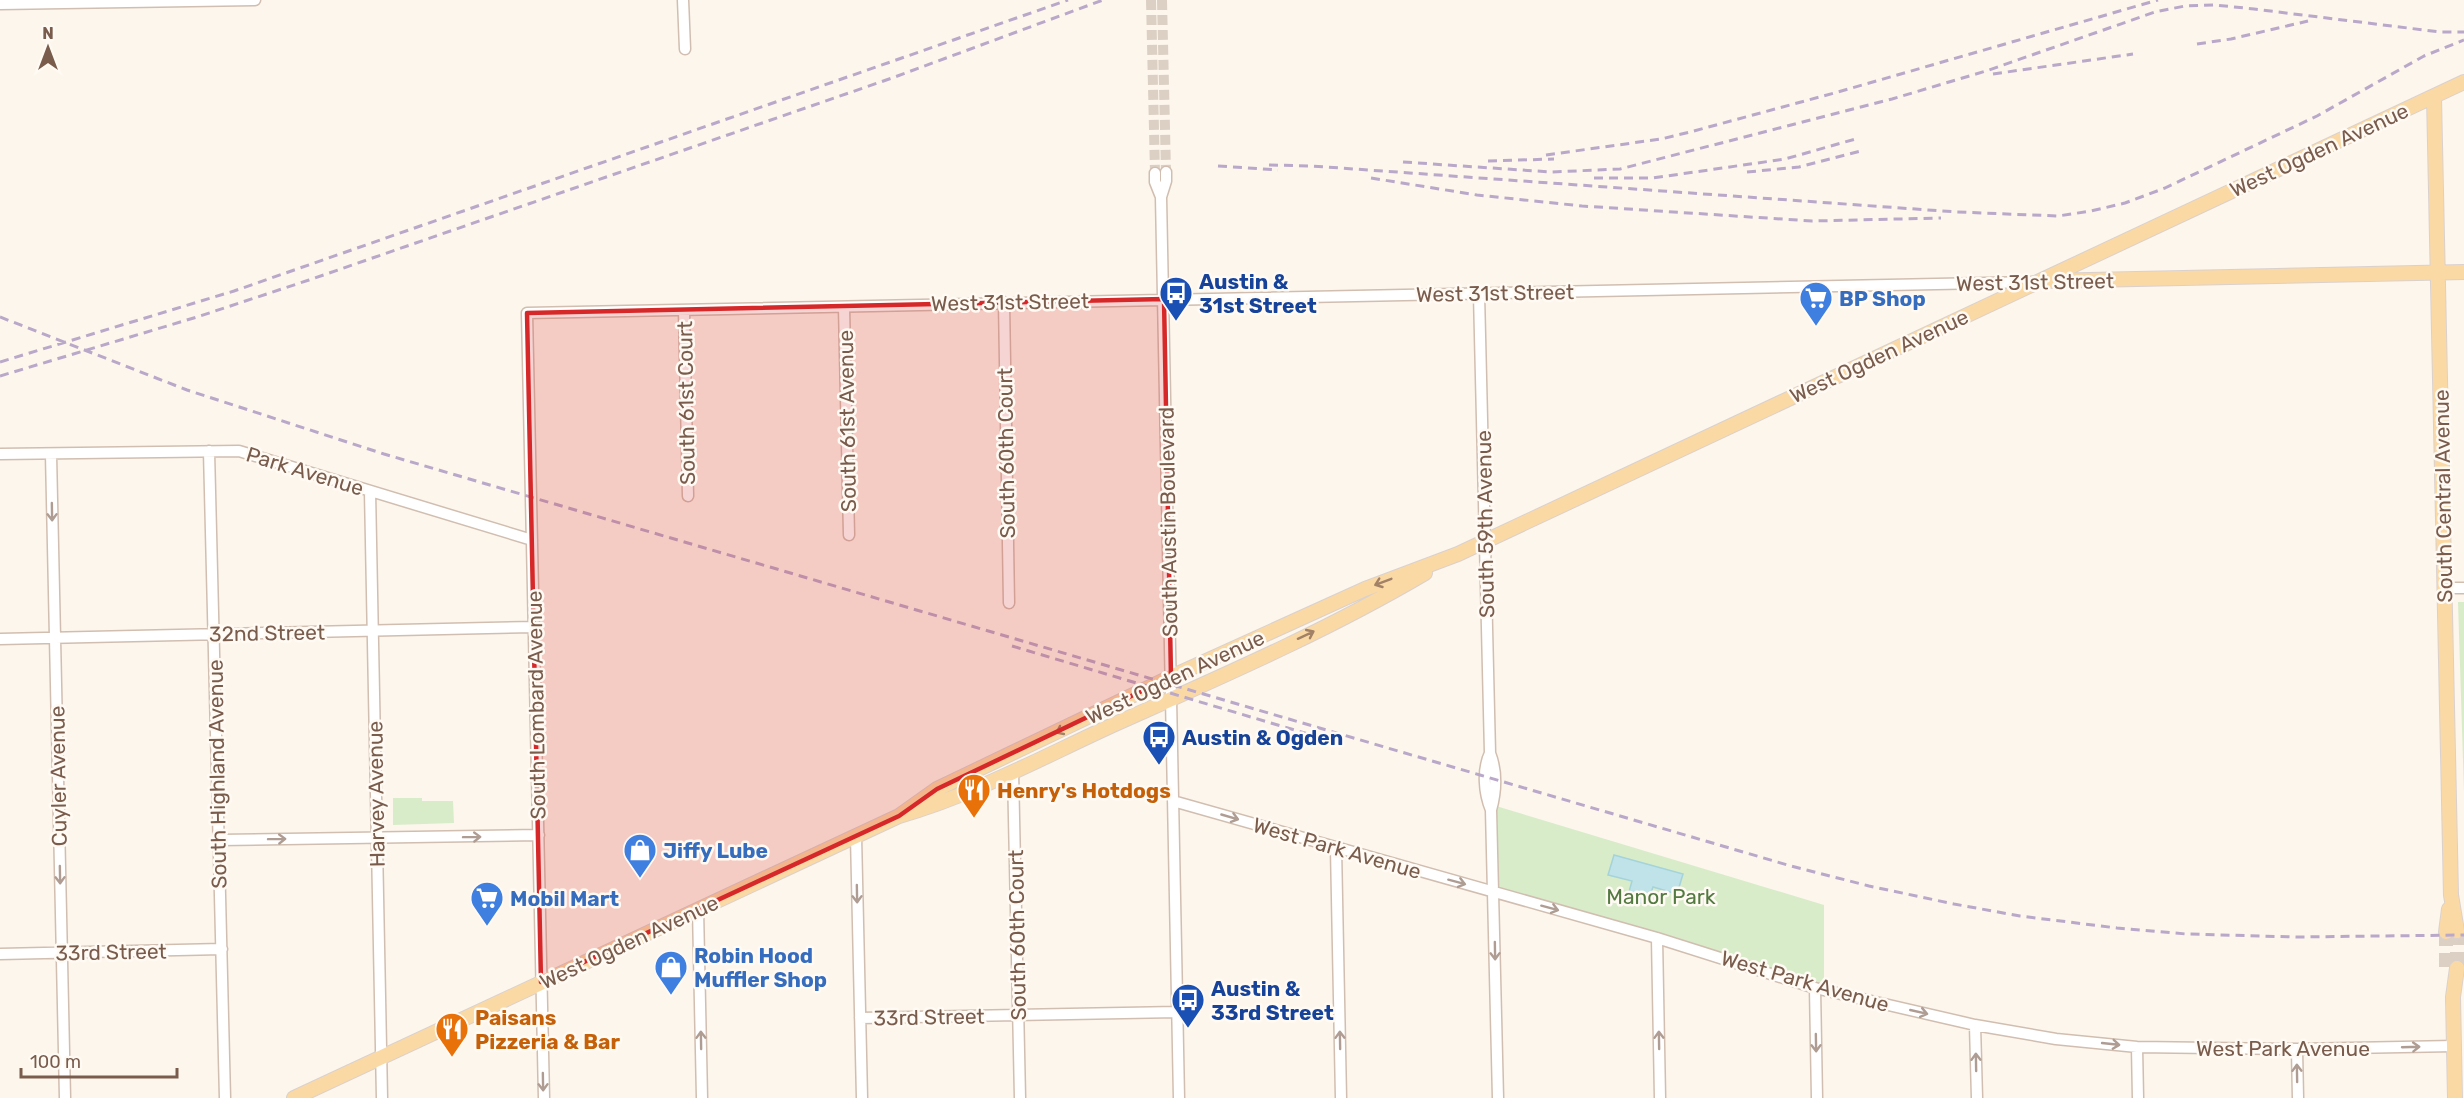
<svg xmlns="http://www.w3.org/2000/svg" width="2464" height="1098" font-family="Rubik,sans-serif">
<style>
.green{fill:#d8ecc9}
.water{fill:#bfe3e8;stroke:#a5d3da;stroke-width:1.5}
.lines{fill:none;stroke-linecap:round;stroke-linejoin:round}
.minor-tunnel{stroke:#dcd0c4;stroke-width:10;stroke-dasharray:10 5;stroke-linecap:butt}
.major-tunnel{stroke:#dcd0c4;stroke-width:14;stroke-dasharray:14 7;stroke-linecap:butt}
.minor-casing{stroke:#d1beb0;stroke-width:13}
.major-casing{stroke:#dad1cd;stroke-width:16}
.minor{stroke:#fff;stroke-width:10}
.major{stroke:#fbd9a5;stroke-width:14}
.rail{stroke:#b9a8c9;stroke-width:3;stroke-dasharray:9 6;stroke-linecap:butt}
.oneway{stroke:#af9d94}
.oneway2{stroke:#a18267}
.marked{fill:#d62828;fill-opacity:0.2;stroke:#d62828;stroke-width:4.5;stroke-linejoin:round}
.labels{text-anchor:middle;dominant-baseline:central;stroke-width:5;stroke-linejoin:round;paint-order:stroke}
.street-label{font-size:21px;fill:#7a5c4d;stroke:#fffaf3}
.transit-label{font-size:21px;font-weight:bold;fill:#164399;stroke:#fffaf3;text-anchor:start}
.shop-label{font-size:21px;font-weight:bold;fill:#366cbe;stroke:#fffaf3;text-anchor:start}
.food-label{font-size:21px;font-weight:bold;fill:#c56008;stroke:#fffaf3;text-anchor:start}
.park-label{font-size:21px;fill:#537a41;stroke:#fffaf3}
</style>
<rect width="100%" height="100%" fill="#fdf6ec"/>
<path class="green" d="M2458 602H2464V792Z
M393 798H422V801H453L454 823 393 825Z
M1496 806 1824 905V986L1498 888Z"/>
<path class="water" d="M1614 855 1683 874 1677 894 1653 887 1647 905 1627 899 1632 881 1608 875Z"/>
<g class="lines">
<path class="minor-tunnel" d="M1151 0 1155 173
M1162 0 1166 172"/>
<path class="major-tunnel" d="M2457 931V968
M2446 932V969"/>
<g class="minor-casing">
<path id="minor" d="M683 0 685 49
M0 4 255 0
M1166 172V181L1161 197 1179 1098
M1155 173V182L1161 197
M1479 294 1490 753C1497 771 1496 792 1491 810L1498 1098
M1004 302 1009 603
M844 307 849 535
M684 310 688 496
M209 451 225 1098
M0 454 239 451 532 540
M51 454 65 1098
M370 491 382 1098
M2445 588H2464
M0 639 534 627
M1490 753C1482 770 1484 793 1491 810
M1013 771 1020 1098
M1173 801 1657 938 1815 988 1975 1025 2056 1039 2137 1047 2297 1049 2454 1046
M856 836 862 1098
M219 840 539 835
M1336 848 1341 1098
M698 909 702 1098
M1657 938 1660 1098
M0 954 222 949
M1815 988 1817 1098
M860 1018 1177 1012
M1975 1025 1977 1098
M2137 1047 2138 1098
M2297 1049 2298 1098
M544 1098 527 313 2035 282"/>
</g>
<g class="major-casing">
<path id="major" d="M2434 97 2451 895 2457 931
M2043 281 2464 272
M899 816 937 789 1171 677 1365 589 1458 554 2464 82
M2446 932 2449 909
M294 1098 899 816C973 795 1043 757 1113 725 1218 678 1325 632 1425 573
M2455 1098 2453 997 2457 968"/>
</g>
<use href="#minor" class="minor"/>
<use href="#major" class="major"/>
<path class="rail" d="M2197 44 2231 39 2308 21
M1993 74 2133 54
M1546 155 1661 139 1690 132 1838 92 2158 0
M1488 161 1554 159
M1403 162 1551 172 1620 169 1892 99 1986 71 2155 12 2185 6 2215 5 2254 9 2440 32H2464
M1269 165 1312 166 1957 212 2058 216 2091 211 2125 203 2165 188 2317 116 2424 56 2464 40
M1218 166 1278 170
M1747 172 1799 167 1861 151
M1371 178 1477 195 1582 206 1812 221 1941 218
M1594 178H1653L1785 159 1859 138
M0 317 187 390 384 454 1480 775 1791 866 1869 886 1954 904 2020 916 2117 928 2186 934 2297 937 2464 935
M0 362 234 291 1068 0
M0 376 197 317 309 280 892 78 1103 0
M1012 646 1308 734"/>
</g>
<defs><path id="oneway-shaft" d="M-6 0H5M1.5-3L5.5 0L1.5 3" fill="none" stroke-width="1.6" stroke-linecap="round" stroke-linejoin="round" transform="scale(1.5)"/></defs>
<g class="oneway">
<use href="#oneway-shaft" transform="translate(52 512) rotate(89)"/>
<use href="#oneway-shaft" transform="translate(1230 817) rotate(16)"/>
<use href="#oneway-shaft" transform="translate(472 837) rotate(-1)"/>
<use href="#oneway-shaft" transform="translate(277 839) rotate(-1)"/>
<use href="#oneway-shaft" transform="translate(60 875) rotate(89)"/>
<use href="#oneway-shaft" transform="translate(1457 882) rotate(15)"/>
<use href="#oneway-shaft" transform="translate(857 894) rotate(89)"/>
<use href="#oneway-shaft" transform="translate(1550 908) rotate(15)"/>
<use href="#oneway-shaft" transform="translate(1495 951) rotate(89)"/>
<use href="#oneway-shaft" transform="translate(1919 1012) rotate(13)"/>
<use href="#oneway-shaft" transform="translate(701 1040) rotate(-91)"/>
<use href="#oneway-shaft" transform="translate(1340 1040) rotate(-91)"/>
<use href="#oneway-shaft" transform="translate(1659 1040) rotate(-91)"/>
<use href="#oneway-shaft" transform="translate(1816 1043) rotate(89)"/>
<use href="#oneway-shaft" transform="translate(2111 1044) rotate(6)"/>
<use href="#oneway-shaft" transform="translate(2411 1047) rotate(-2)"/>
<use href="#oneway-shaft" transform="translate(1976 1062) rotate(-91)"/>
<use href="#oneway-shaft" transform="translate(2297 1073) rotate(-91)"/>
<use href="#oneway-shaft" transform="translate(543 1082) rotate(89)"/>
</g>
<g class="oneway2">
<use href="#oneway-shaft" transform="translate(1383 582) rotate(159)"/>
<use href="#oneway-shaft" transform="translate(1306 635) rotate(-25)"/>
<use href="#oneway-shaft" transform="translate(1064 729) rotate(154)"/>
</g>
<path class="marked" d="M1164 299 1171 677 937 789 899 816 541 982 527 313Z"/>
<defs>
<g id="bus-pin" transform="scale(1.725)"><path d="M0 17L-7.5 6A9.5 9.5 0 1 1 7.5 6Z" fill="#1a4fb4" stroke="#fffaf3"/><path d="M-5-6H5V4H4V6H2V4H-2V6H-4V4H-5ZM-3.5-4V0h7V-4ZM-3.5 1.2v1.5H-2V1.2ZM2 1.2v1.5H3.5V1.2Z" fill="#fff"/></g>
<g id="supermarket-pin" transform="scale(1.725)"><path d="M0 17L-7.5 6A9.5 9.5 0 1 1 7.5 6Z" fill="#3f7fe0" stroke="#fffaf3"/><path d="M-6-5.5h2.5l.6 2H6L4.5 2H-2.5L-4.4-4H-6ZM-1.5 3.2a1.3 1.3 0 1 0 .1 0ZM3 3.2a1.3 1.3 0 1 0 .1 0Z" fill="#fff"/></g>
<g id="restaurant-pin" transform="scale(1.725)"><path d="M0 17L-7.5 6A9.5 9.5 0 1 1 7.5 6Z" fill="#e8710a" stroke="#fffaf3"/><path d="M-5-6h1v4h1v-4h1v4h1v-4h1v5L-1.5 .5V6h-2V.5L-5-1ZM5-6V6H3V1.5H1.5Q1.5-4 5-6Z" fill="#fff"/></g>
<g id="shop-pin" transform="scale(1.725)"><path d="M0 17L-7.5 6A9.5 9.5 0 1 1 7.5 6Z" fill="#3f7fe0" stroke="#fffaf3"/><path d="M-5-2.5h2.3a2.7 3.5 0 0 1 5.4 0H5L5.5 6h-11ZM-1.5-2.5h3a1.5 2.3 0 0 0-3 0Z" fill="#fff"/></g>
</defs>
<g fill-rule="evenodd">
<use href="#bus-pin" x="1176" y="293"/>
<use href="#supermarket-pin" x="1816" y="298"/>
<use href="#bus-pin" x="1159" y="737"/>
<use href="#restaurant-pin" x="974" y="790"/>
<use href="#shop-pin" x="640" y="850"/>
<use href="#supermarket-pin" x="487" y="898"/>
<use href="#shop-pin" x="671" y="967"/>
<use href="#bus-pin" x="1188" y="1000"/>
<use href="#restaurant-pin" x="452" y="1029"/>
</g>
<g class="labels">
<g class="street-label">
<text transform="translate(2319 150) rotate(-25)">West Ogden Avenue</text>
<text transform="translate(2035 282) rotate(-1)">West 31st Street</text>
<text transform="translate(1495 293) rotate(-1)">West 31st Street</text>
<text transform="translate(1010 302) rotate(-1)">West 31st Street</text>
<text transform="translate(1879 356) rotate(-25)">West Ogden Avenue</text>
<text transform="translate(686 403) rotate(-91)">South 61st Court</text>
<text transform="translate(847 421) rotate(-91)">South 61st Avenue</text>
<text transform="translate(1006 453) rotate(-91)">South 60th Court</text>
<text transform="translate(305 471) rotate(17)">Park Avenue</text>
<text transform="translate(2443 496) rotate(-91)">South Central Avenue</text>
<text transform="translate(1168 522) rotate(-91)">South Austin Boulevard</text>
<text transform="translate(1485 524) rotate(-91)">South 59th Avenue</text>
<text transform="translate(267 633) rotate(-1)">32nd Street</text>
<text transform="translate(1175 677) rotate(-25)">West Ogden Avenue</text>
<text transform="translate(536 705) rotate(-91)">South Lombard Avenue</text>
<text transform="translate(217 774) rotate(-91)">South Highland Avenue</text>
<text transform="translate(58 776) rotate(-91)">Cuyler Avenue</text>
<text transform="translate(376 794) rotate(-91)">Harvey Avenue</text>
<text transform="translate(1337 848) rotate(16)">West Park Avenue</text>
<text transform="translate(1017 935) rotate(-91)">South 60th Court</text>
<text transform="translate(629 942) rotate(-25)">West Ogden Avenue</text>
<text transform="translate(111 952) rotate(-1)">33rd Street</text>
<text transform="translate(1805 981) rotate(16)">West Park Avenue</text>
<text transform="translate(929 1017) rotate(-1)">33rd Street</text>
<text x="2283" y="1048">West Park Avenue</text>
</g>
<g class="transit-label">
<text x="1199" y="281">Austin &amp;<tspan x="1199" dy="24">31st Street</tspan></text>
<text x="1182" y="737">Austin &amp; Ogden</text>
<text x="1211" y="988">Austin &amp;<tspan x="1211" dy="24">33rd Street</tspan></text>
</g>
<g class="shop-label">
<text x="1839" y="298">BP Shop</text>
<text x="663" y="850">Jiffy Lube</text>
<text x="510" y="898">Mobil Mart</text>
<text x="694" y="955">Robin Hood<tspan x="694" dy="24">Muffler Shop</tspan></text>
</g>
<g class="food-label">
<text x="997" y="790">Henry's Hotdogs</text>
<text x="475" y="1017">Paisans<tspan x="475" dy="24">Pizzeria &amp; Bar</tspan></text>
</g>
<g class="park-label">
<text x="1661" y="896">Manor Park</text>
</g>
</g>
<g transform="translate(48 48)" stroke="#fffaf3" stroke-width="4.5" paint-order="stroke">
<path d="M0-4.5L10 22L0 15L-10 22Z" fill="#7a5c4d"/>
<text y="-9" font-size="16" font-weight="bold" text-anchor="middle" fill="#7a5c4d">N</text>
</g>
<path d="M21 1068v9h156v-9" fill="none" stroke="#7a5c4d" stroke-width="3"/>
<text x="30" y="1068" font-size="18" fill="#7a5c4d" stroke="#fffaf3" stroke-width="4.5" paint-order="stroke">100 m</text>
</svg>
